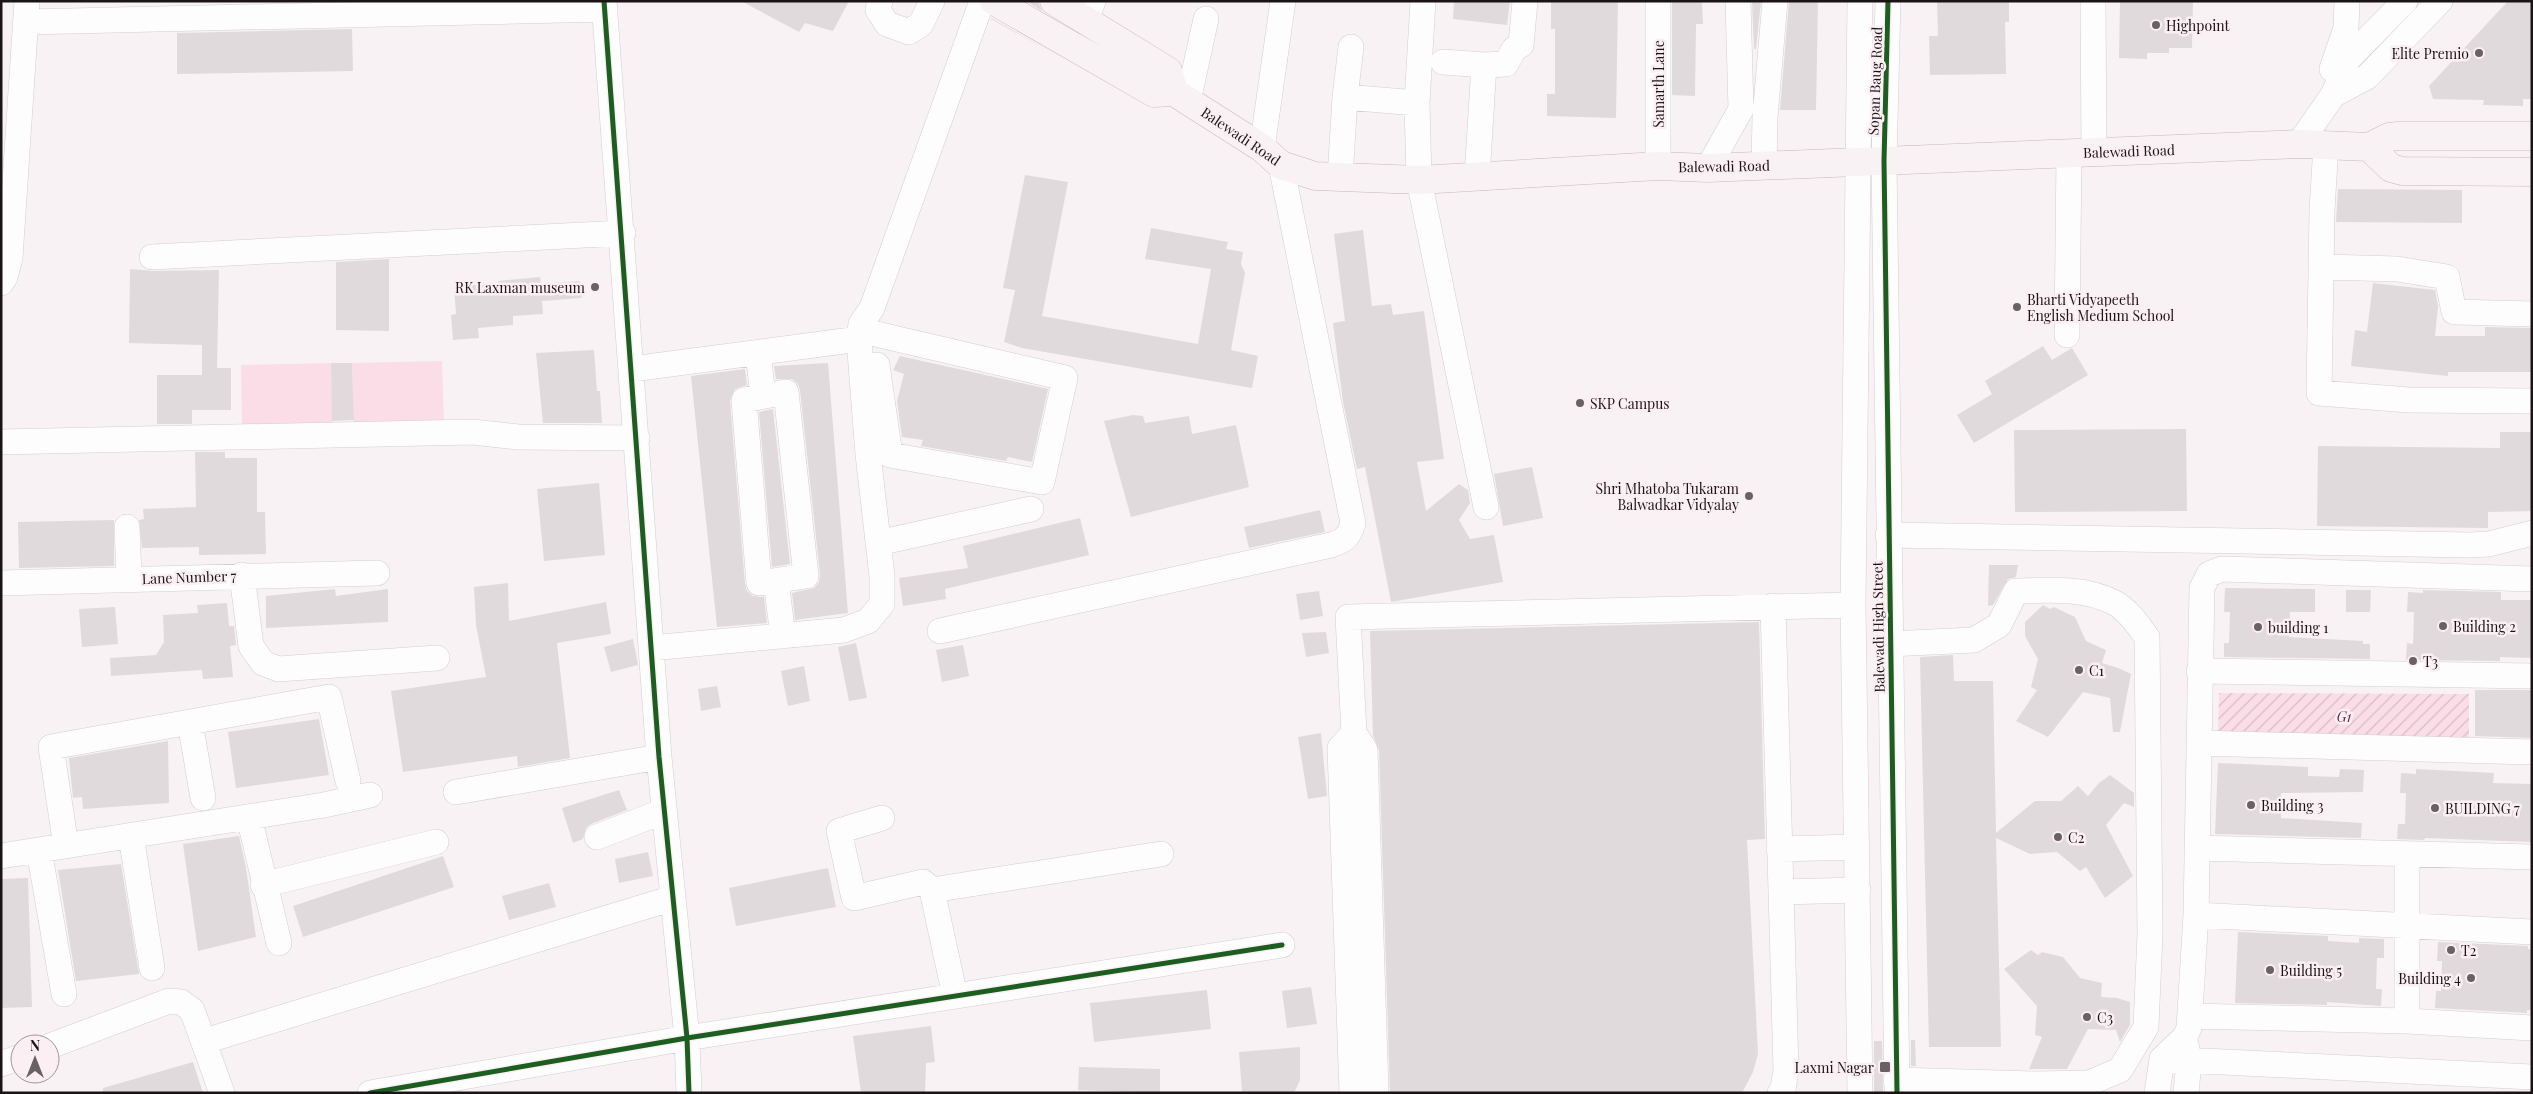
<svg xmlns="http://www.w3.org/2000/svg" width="2533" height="1094" font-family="'Playfair Display',serif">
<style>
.garden{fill:url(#garden-furrows)}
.pitch{fill:#fadde7}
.building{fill:#e1dadc}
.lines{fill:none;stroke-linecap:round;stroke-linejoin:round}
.minor-casing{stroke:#d3cdcf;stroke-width:26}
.major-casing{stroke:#c6b9be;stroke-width:29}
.minor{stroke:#fefdfd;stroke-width:25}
.major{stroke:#f8f2f4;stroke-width:28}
.cycleway-casing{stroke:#fceff3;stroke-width:8}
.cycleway{stroke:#1b5e20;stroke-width:5}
.poi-dot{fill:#696264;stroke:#fceff3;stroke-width:2}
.labels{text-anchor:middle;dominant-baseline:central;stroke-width:5;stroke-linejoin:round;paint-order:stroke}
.poi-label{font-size:14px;fill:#1b1416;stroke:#fceff3;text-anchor:start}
.street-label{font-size:14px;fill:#1b1416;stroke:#fceff3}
.park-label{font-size:14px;font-style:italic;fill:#651b3f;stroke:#fceff3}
</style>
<defs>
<pattern id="garden-furrows" width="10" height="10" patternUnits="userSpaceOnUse" patternTransform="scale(1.25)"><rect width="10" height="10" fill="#fadde7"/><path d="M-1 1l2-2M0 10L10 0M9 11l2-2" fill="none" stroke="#d6bdc5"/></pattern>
</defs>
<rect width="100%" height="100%" fill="#f9f2f4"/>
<path class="garden" d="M2219 693 2469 694V739L2218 737Z"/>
<path class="pitch" d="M442 361 444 423 354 425 352 363Z
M331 363 333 425 242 427 241 365Z"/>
<path class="building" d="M741 1H849L833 31 805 23 799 32Z
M1026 1H1038L1042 11Z
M1454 1H1510L1507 25 1453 19Z
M1551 1H1618L1616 118 1547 116V94H1555V29H1551Z
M1672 1H1702L1703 24H1696L1695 96 1672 95Z
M1752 1H1761L1756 49H1754Z
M1789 1H1818L1816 110H1780Z
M1937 1H2009V22H2005L2006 74 1930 75 1929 36H1938Z
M2120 1H2193L2192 48H2169V53H2147V59L2119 58Z
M2508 1H2532V99H2523V106L2483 105 2484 100 2433 99 2429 86Z
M991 18 1056 55 991 19Z
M352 29 353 71 177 74V33Z
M1025 175 1068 182 1042 316 1198 344 1211 269 1145 259 1151 228 1228 242 1226 249 1243 252 1241 264 1245 273 1231 350 1258 356 1252 388 1022 348 1004 342 1015 290 1003 288Z
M2338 189 2462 190V223L2336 222Z
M1363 230 1372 306 1391 304 1393 315 1424 311 1444 459 1417 462 1426 511 1459 484 1468 490 1470 503 1459 520 1470 539 1494 535 1503 582 1391 602 1365 467 1357 469 1343 402 1333 323 1345 321 1334 234Z
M389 259V331L336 330V262Z
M130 269 153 271 219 270 217 368H231V410H192V424H157V375H202V345L129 343Z
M540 277 541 284 579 281 585 289 581 298 542 301 543 314 513 316V325L478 328 479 338 453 340 451 315 456 314 454 286 498 284V281Z
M2373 283 2435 290 2438 306 2435 336H2485V327L2532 328V372H2448V376L2351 366 2355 330 2367 332Z
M2043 346 2052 360 2072 348 2088 375 1974 443 1957 415 1992 394 1985 381Z
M594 350 597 391H600L602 423H543L536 353Z
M900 356 1048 389 1032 462 1008 457 1006 461 921 446 923 440 902 437 897 401 904 374 893 370Z
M331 363H352L354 420 332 421Z
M828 363 848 613 795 620 792 593 814 588 819 582 820 574 800 390 798 384 792 379H776L774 366Z
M745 369 747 385 735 389 730 401 745 584 747 591 753 596 764 597 767 623 717 627 691 376Z
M773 409 790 564 772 567 759 412Z
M1133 415 1143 416 1145 423 1189 416 1192 434 1236 425 1249 487 1131 517 1104 421Z
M2186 429 2187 511 2015 512 2014 430Z
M2500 432H2532V511L2488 512V528L2317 526 2318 446 2500 448Z
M195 452H225V458H257V512H265L266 554 199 555V547L142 548 139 520 144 519 143 509 196 507Z
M1532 467 1543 518 1503 526 1494 474Z
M599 483 605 555 544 561 537 489Z
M1320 510 1325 532 1249 548 1244 527Z
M1080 518 1089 555 945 589 946 599 903 606 899 578 968 568 963 546Z
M114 520V566L19 568 18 522Z
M1989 565H2018L2016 577 2008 579 1993 605 1988 606Z
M508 583 509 621 606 602 611 634 557 643 570 758 518 767 517 756 403 772 391 691 486 677 476 625 474 587Z
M2225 588 2315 589V612H2290L2289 637 2363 641V644H2370V659L2224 657V643H2229L2230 612H2224Z
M335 589 336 596 388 589V622L266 628V596Z
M2346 590H2371L2370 612H2346Z
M2423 590 2501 592V600H2532V658L2500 657V661L2406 660 2407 643 2413 644 2414 612H2407L2408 592 2423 593Z
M1319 591 1323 616 1300 620 1296 594Z
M227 603 229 626H234L236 645 230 646 233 677 203 679 202 670 111 676 110 658 156 655 164 642 163 615 198 613 197 605Z
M2043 605 2050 609 2054 607 2075 617 2086 641 2106 650 2102 663 2118 668 2131 674 2120 732H2113L2110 698 2083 692 2048 737 2016 721 2037 690 2031 687 2038 659 2025 636V622Z
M115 607 118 644 82 647 79 609Z
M1759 622 1765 839 1747 840 1758 1054 1753 1072 1742 1093H1390L1379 750 1373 736 1370 631Z
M1326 632 1329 653 1306 657 1302 633Z
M633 639 638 665 611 672 604 647Z
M856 643 867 698 849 701 838 647Z
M963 645 969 676 942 682 936 650Z
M1953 655 1954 681H1993L1996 833 2035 801H2061L2078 786 2088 796 2099 783 2110 775 2134 793V807L2124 803 2106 825 2133 876 2105 898 2086 867 2080 871 2057 852 2030 854 1996 838 2001 1047H1929L1920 657Z
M804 666 810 701 788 706 781 671Z
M717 686 721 707 701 711 698 689Z
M2475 690H2532V738L2475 736Z
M319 719 329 775 236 788 228 732Z
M1321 733 1327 796 1308 799 1298 737Z
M168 741 169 803 83 809 82 797 73 798 69 758Z
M2218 763 2308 767V776L2339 777 2340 769 2364 770 2363 792 2281 793V818L2362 823 2361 838 2215 834Z
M2416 769 2494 773 2493 783 2532 784V842L2425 838 2424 840 2397 839 2398 824H2405L2406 793H2400L2401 773 2416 774Z
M619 790 627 810 591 824 586 828 583 839 573 843 562 808Z
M239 836 246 868 256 937 198 951 183 844Z
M648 852 653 876 619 883 615 859Z
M443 856 454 887 303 937 293 906Z
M121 864 139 974 76 981 58 870Z
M828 868 836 907 736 926 729 888Z
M28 878 32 1007 1 1008V879Z
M549 883 556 907 509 920 502 896Z
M2238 932 2328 936V941L2359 943V938L2384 939V958H2377L2376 989H2382L2381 1006 2327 1002V1005L2235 1003Z
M2438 942 2528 946V949L2532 950V1010H2527V1013L2435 1008 2436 991H2441L2442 961H2437Z
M2031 950 2038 955 2042 952 2063 957 2080 978 2102 983 2101 997 2117 998 2130 1002V1025L2120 1042 2116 1030 2088 1029 2067 1069H2029L2042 1037 2035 1035 2037 1006 2004 969Z
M1311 987 1317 1024 1287 1028 1282 991Z
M1207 990 1211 1029 1094 1042 1090 1003Z
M931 1026 935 1062 926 1063 925 1093H861L853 1036Z
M1911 1040H1915L1916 1066H1911Z
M1874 1041H1882L1883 1093H1874Z
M1300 1047V1080L1294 1093H1242L1239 1052Z
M193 1062 203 1093H103V1088Z
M1079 1067 1160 1069V1093L1078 1090Z"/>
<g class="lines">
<g class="minor-casing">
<path id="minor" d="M604 1 659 757 687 1038 689 1093
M880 1 878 10 887 24 909 32 921 24 932 1
M1423 1 1417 103 1419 180 1486 507
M1658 1V166
M1860 1 1853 605 1860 1093
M1888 1 1884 161 1897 1093
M2093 1 2094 153
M1086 21 1093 1
M26 22 605 9
M1443 62 1484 65
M2332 69 2346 28 2347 1
M2333 95 2367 77 2440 1
M1345 97 1351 47
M1188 101 1206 19
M2299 144 2333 95 2348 59 2405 1
M2326 145 2322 210 2319 393 2409 400 2532 401
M1262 148 1283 1
M1764 166 1765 117 1775 1
M1708 168 1741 109 1738 1
M1477 177 1484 65 1506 64 1514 49 1521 45 1525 1
M1340 178 1345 97 1417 103
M152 257 623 233
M2323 267 2397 269 2447 277 2454 312 2532 314
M1 283 5 277 10 258 27 1
M876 334 1065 378 1042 482 890 455 877 365
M2067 335 2069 154
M758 353 763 396
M632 369 859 339
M786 392 806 576 759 583 744 400Z
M1 442 473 432 518 437 637 438
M127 527 129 579
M1888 535 2470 545 2489 544 2532 533
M878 543 1031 509
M242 575 251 646 263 663 278 669 437 658
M776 581 783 636
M1 583 377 573
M1773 606 1786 1070 1783 1089 1780 1093
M940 631 1331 545C1344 541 1349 537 1353 523L1281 165
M1889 644 1974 640 1999 625 2016 591C2049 590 2085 587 2115 603 2128 610 2138 625 2147 637L2150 934 2146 1027 2120 1070 2089 1083 2037 1084 1896 1080
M651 648 844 630 868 621 882 604V576L868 454 859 339 861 324 872 308 982 1
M2199 671 2532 676
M190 722 203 798
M1354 733 1348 617 1853 605
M2199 743 2532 752
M456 792 659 757
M249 817 279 943
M882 818 839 831 854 898 923 882 932 890 955 996
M131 836 152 968
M597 837 664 811
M66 846 51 747 329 697 348 781
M2197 848 2532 857
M1779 849 1857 847
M39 850 64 994
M1 856 324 805 370 795
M263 885 436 842
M932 890 1161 854
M1781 892 1858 890
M2196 915 2532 932
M2190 1016 2407 1021V854
M2407 1021 2532 1028
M215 1038 673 898
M50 1046 169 1001 181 1002 192 1010 222 1093
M2162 1059 2532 1077
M1 1064 20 1057
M370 1093 687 1038 1282 945
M1352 1093 1340 748 1354 733 1365 750 1376 1093
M2157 1093 2162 1059 2185 1037 2189 1028 2196 915 2202 588 2209 574 2222 569 2532 579
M2186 1093 2189 1061 2186 1045"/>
</g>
<g class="major-casing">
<path id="major" d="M994 1 1154 93 1174 92 1262 148 1281 165 1315 176 1419 180 1658 166 1708 168 2299 144 2369 147 2389 137 2398 136H2532
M1054 1 1168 71 1174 92
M2369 147 2391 168 2402 171 2532 172"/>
</g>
<use href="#minor" class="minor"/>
<use href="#major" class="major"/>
<g class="cycleway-casing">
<path id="cycleway" d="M604 1 659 757 687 1038 689 1093
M1888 1 1884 161 1897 1093
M370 1093 687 1038 1282 945"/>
</g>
<use href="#cycleway" class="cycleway"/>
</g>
<g class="poi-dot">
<circle cx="2156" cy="25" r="5"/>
<circle cx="2479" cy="53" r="5"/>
<circle cx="595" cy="287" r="5"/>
<circle cx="2017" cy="307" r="5"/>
<circle cx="1580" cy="403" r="5"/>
<circle cx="1749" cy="496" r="5"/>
<circle cx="2443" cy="626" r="5"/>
<circle cx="2258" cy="627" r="5"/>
<circle cx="2413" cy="661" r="5"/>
<circle cx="2079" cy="670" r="5"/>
<circle cx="2251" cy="805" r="5"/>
<circle cx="2435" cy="808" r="5"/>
<circle cx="2058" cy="837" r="5"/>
<circle cx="2451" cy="950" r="5"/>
<circle cx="2270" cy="970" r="5"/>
<circle cx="2471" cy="978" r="5"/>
<circle cx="2087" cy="1017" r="5"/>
<rect x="1879" y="1061" width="12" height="12" rx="2.5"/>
</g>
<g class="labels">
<g class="poi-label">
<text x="2166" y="25">Highpoint</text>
<text x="2469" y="53" text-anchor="end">Elite Premio</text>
<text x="585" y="287" text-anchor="end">RK Laxman museum</text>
<text x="2027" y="299">Bharti Vidyapeeth<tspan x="2027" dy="16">English Medium School</tspan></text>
<text x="1590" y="403">SKP Campus</text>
<text x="1739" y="488" text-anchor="end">Shri Mhatoba Tukaram<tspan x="1739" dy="16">Balwadkar Vidyalay</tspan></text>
<text x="2453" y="626">Building 2</text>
<text x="2268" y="627">building 1</text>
<text x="2423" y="661">T3</text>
<text x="2089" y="670">C1</text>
<text x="2261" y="805">Building 3</text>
<text x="2445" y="808">BUILDING 7</text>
<text x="2068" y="837">C2</text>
<text x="2461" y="950">T2</text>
<text x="2280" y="970">Building 5</text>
<text x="2461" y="978" text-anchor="end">Building 4</text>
<text x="2097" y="1017">C3</text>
<text x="1874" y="1067" text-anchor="end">Laxmi Nagar</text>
</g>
<g class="street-label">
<text transform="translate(1875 81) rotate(-88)">Sopan Baug Road</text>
<text transform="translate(1658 84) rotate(-90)">Samarth Lane</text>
<text transform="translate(1241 136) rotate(34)">Balewadi Road</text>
<text transform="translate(2129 151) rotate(-2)">Balewadi Road</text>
<text transform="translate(1724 166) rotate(-1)">Balewadi Road</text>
<text transform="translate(189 577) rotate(-2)">Lane Number 7</text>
<text transform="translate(1878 627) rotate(-91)">Balewadi High Street</text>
</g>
<g class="park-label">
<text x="2344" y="716">G1</text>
</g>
</g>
<rect width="2533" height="1094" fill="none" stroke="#1b1416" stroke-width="5"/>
<g transform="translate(35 1059)"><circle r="24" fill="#fceff3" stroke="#a2979b"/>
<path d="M0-4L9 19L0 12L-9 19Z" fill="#696264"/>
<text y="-8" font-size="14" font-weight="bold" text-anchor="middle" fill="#1b1416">N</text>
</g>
</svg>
